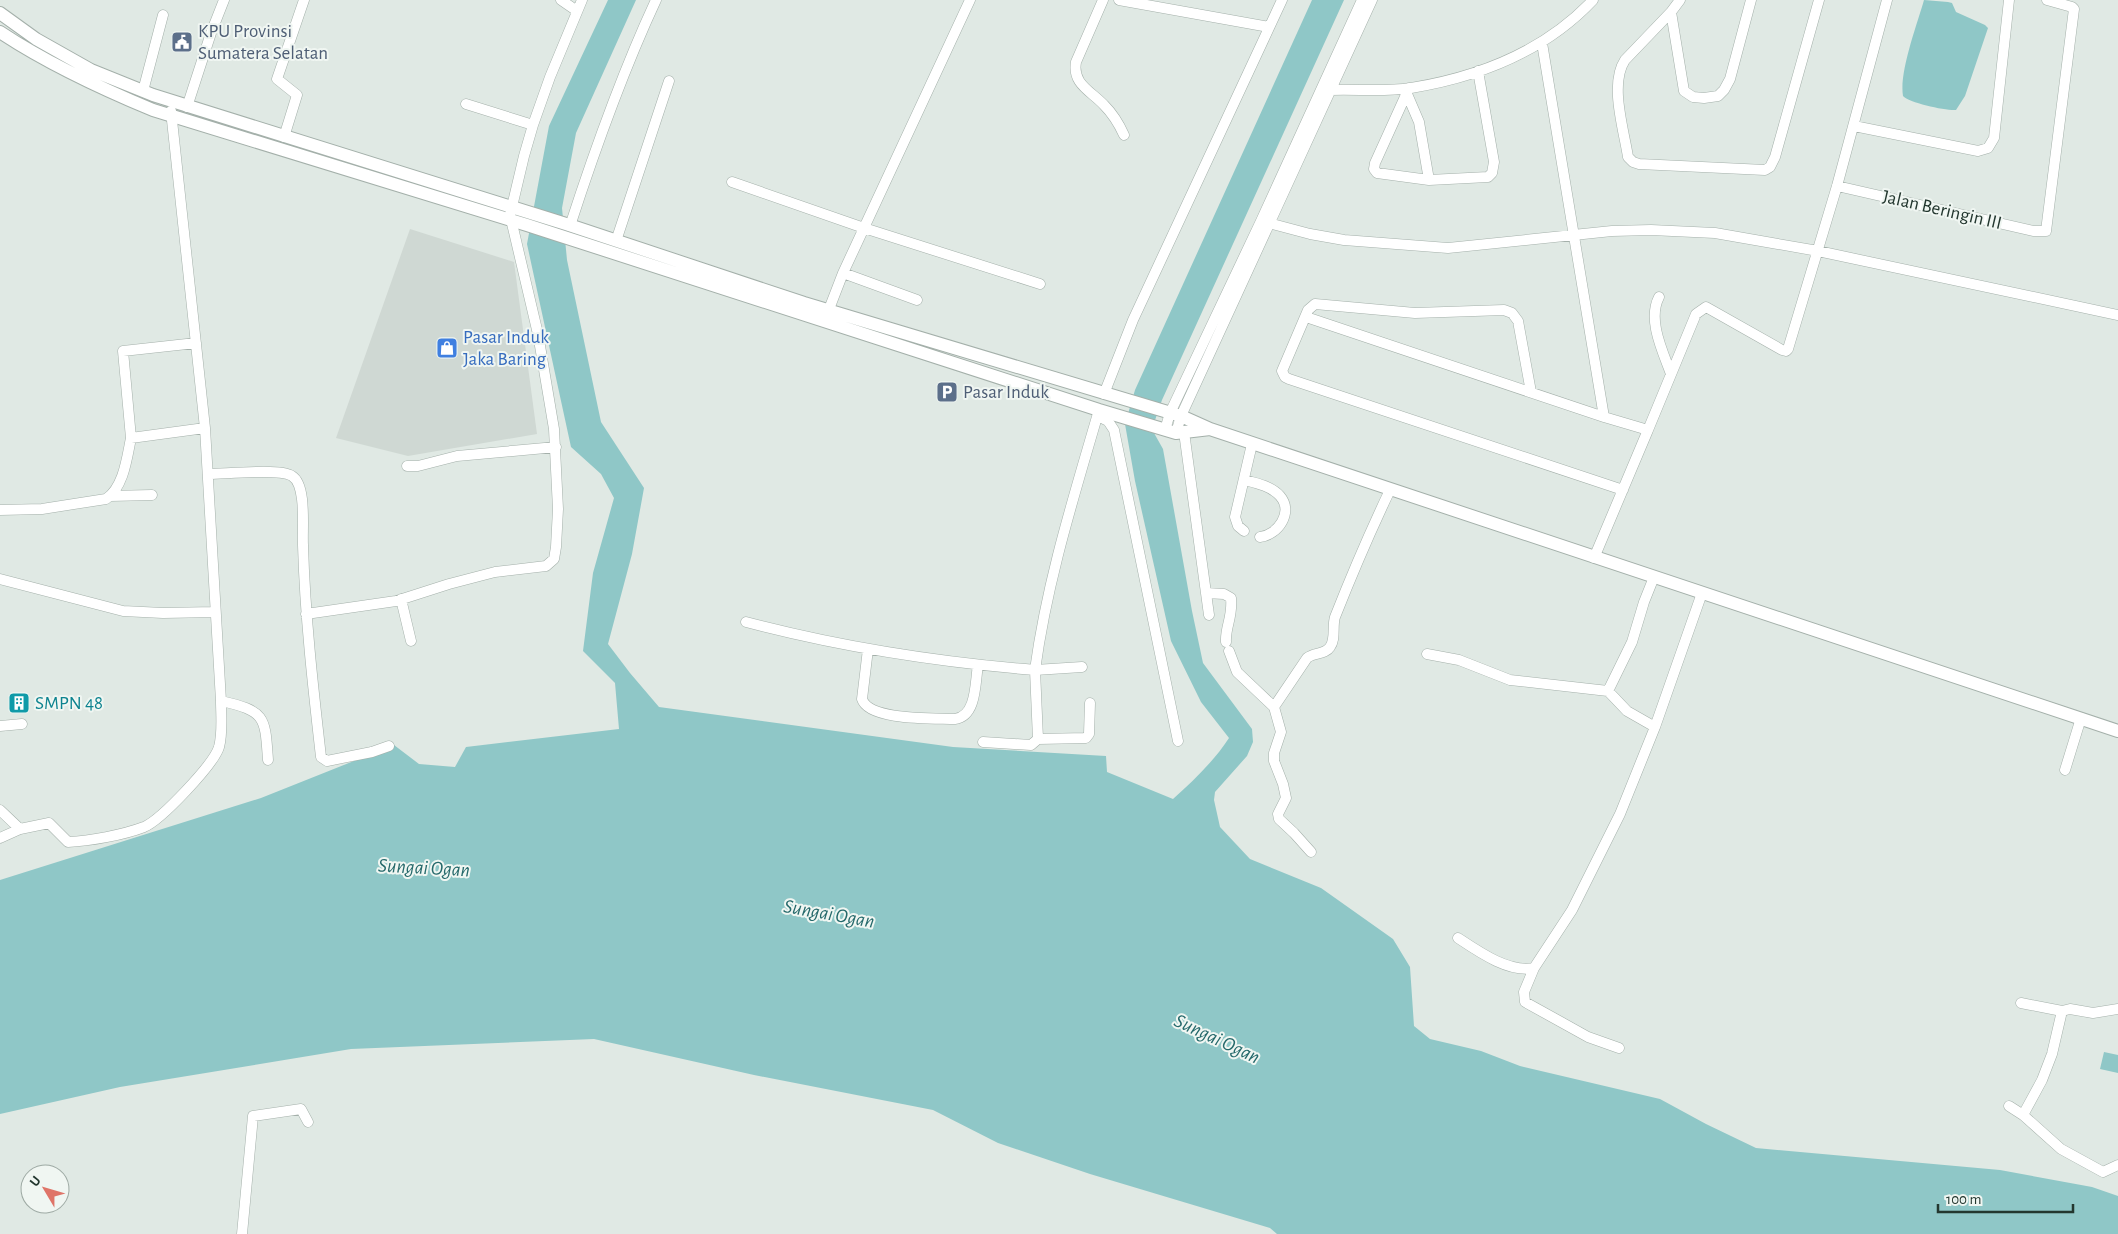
<svg xmlns="http://www.w3.org/2000/svg" width="2118" height="1234" font-family="'Alegreya Sans',sans-serif">
<style>
.built{fill:#cfd8d3}
.water{fill:#8fc7c7}
.lines{fill:none;stroke-linecap:round;stroke-linejoin:round}
.minor-casing{stroke:#a4b0aa;stroke-width:11}
.tertiary-casing{stroke:#a4b0aa;stroke-width:14}
.minor{stroke:#fff;stroke-width:10}
.tertiary{stroke:#fff;stroke-width:12}
.labels{text-anchor:middle;dominant-baseline:central;stroke-width:4;stroke-linejoin:round;paint-order:stroke}
.service-label{font-size:19px;fill:#4e5e75;stroke:#f0f6f2;text-anchor:start}
.street-label{font-size:19px;fill:#23372f;stroke:#f0f6f2}
.shop-label{font-size:19px;fill:#366cbe;stroke:#f0f6f2;text-anchor:start}
.culture-label{font-size:19px;fill:#0d838f;stroke:#f0f6f2;text-anchor:start}
.water-label{font-size:20px;font-style:italic;fill:#25696b;stroke:#f0f6f2}
</style>
<rect width="100%" height="100%" fill="#e0e9e4"/>
<path class="built" d="M410 229 514 262 537 434 408 456 336 438Z"/>
<path class="water" d="M608 0H636L576 133 562 208 567 260 601 422 644 488 632 554 608 644 630 673 659 707 953 747 1106 756 1107 772 1173 799C1194 780 1214 761 1229 738L1201 702 1171 641 1135 481 1125 424 1135 390 1312 0H1344L1162 400 1153 426 1154 433 1163 449 1192 611 1203 663 1252 729 1253 742 1247 756 1215 792 1214 800 1220 827 1250 859 1321 888 1393 939 1410 967 1414 1026 1430 1039 1481 1051 1520 1066 1660 1099 1706 1124 1756 1148 2000 1170 2092 1187 2118 1196V1234H1277L1270 1228 1090 1174 998 1143 933 1110 754 1075 594 1039 351 1049 120 1087 0 1114V880L261 798 394 745 419 764 455 767 466 747 619 729 615 683 583 651 593 573 614 498 601 474 571 447 527 244 549 126Z
M1924 0 1948 2 1952 3 1956 12 1985 25 1988 28 1965 96 1956 110C1947 111 1909 103 1903 96 1899 72 1917 25 1924 0Z
M2104 1052 2118 1055V1073L2100 1069Z"/>
<g class="lines">
<g class="minor-casing">
<path id="minor" d="M561 0 577 11
M1103 0 1076 62C1072 84 1091 91 1104 105 1113 114 1119 124 1124 135
M1119 0 1269 27
M1680 0 1671 12 1625 60C1609 84 1624 130 1628 157L1633 162 1639 164 1765 170 1770 167 1775 157 1819 0
M1671 12 1684 91 1693 97 1704 98 1718 96 1724 90 1730 79 1751 0
M1542 43 1604 417 1648 430 1594 558
M1326 88 1331 90C1357 89 1385 92 1411 88 1478 77 1545 51 1593 0
M1409 88 1375 163 1374 169 1377 173 1429 180 1488 177 1492 173 1494 162 1478 71
M143 91 163 15
M1407 94 1419 122 1429 180
M466 104 533 125
M187 107 211 33 224 0
M1854 126 1978 151 1988 148 1994 138 2009 0
M284 137 297 95 277 79 304 0
M732 182 864 228 1040 284
M1837 186 2033 231H2046L2074 9 2072 7 2047 0
M1261 221 1310 234 1344 240 1448 248 1612 231 1651 230 1715 233 1818 251 2118 315
M570 226C595 149 622 73 656 0
M616 241 669 81
M843 273 917 300
M1659 297C1647 320 1663 352 1671 374
M826 317 843 273 970 0
M1306 317 1604 417
M1531 392 1518 321 1512 313 1504 310 1415 313 1315 304 1308 310 1282 371 1285 377 1289 379 1623 490
M1104 394 1133 320 1282 0
M1098 416 1108 421 1114 430 1178 741
M1165 430 1170 413 1261 221 1362 0
M1648 430 1696 314 1706 307 1782 350 1786 351 1788 349 1837 186 1887 0
M1184 432 1209 615
M1176 433 1181 416 1372 0
M131 438 123 351 196 343
M407 466H418L457 456 556 447
M209 474C225 474 280 468 292 476 307 485 302 529 303 545 305 616 313 687 321 757L327 761 372 752 389 746
M1244 480C1256 483 1271 486 1280 496 1294 512 1278 535 1260 537
M110 496 152 495
M0 510 42 509 106 499C124 487 127 457 131 438L205 428
M1244 531 1238 526 1235 517 1252 444
M0 579 123 611 163 613 215 612
M1206 593 1224 594 1231 598C1233 617 1225 627 1226 642
M401 599 411 641
M306 614 396 601 449 584 495 572 546 566 554 559 556 547 558 509 554 429 538 334 510 215 524 156 533 125 550 77 582 0
M746 622C841 647 937 662 1035 670 1047 581 1074 496 1099 410
M868 649 862 699C869 721 935 718 955 719 977 716 975 682 978 665
M1229 651 1237 672 1274 707 1307 658C1314 652 1325 655 1330 647 1336 639 1332 626 1335 617 1352 574 1370 532 1390 490
M1427 654 1459 660 1510 680 1608 691 1627 711 1655 727
M1608 691 1632 642 1644 602 1654 577
M221 701C266 711 265 717 268 760
M1274 707 1281 732 1274 753V761L1283 784 1286 798 1278 814 1279 819 1294 833 1311 852
M0 726 22 724
M1038 739 1086 738 1089 734 1090 703
M983 742 1031 745 1038 739 1035 670 1082 667
M2065 770 2081 718
M0 810 20 829 49 823 68 842C90 841 123 835 144 827 161 820 214 764 219 747 223 732 221 715 221 701L205 428 171 111
M0 838 20 829
M1458 938C1479 952 1509 973 1534 968L1572 910 1620 814 1655 727 1702 593
M1534 968 1524 992 1525 1002 1588 1037 1619 1048
M2021 1003 2062 1011
M2118 1009 2093 1013 2070 1009 2062 1011 2052 1054 2042 1080 2023 1115 2061 1149 2103 1172 2118 1165
M2009 1106 2023 1115
M242 1234 253 1116 301 1109 308 1122"/>
</g>
<g class="tertiary-casing">
<path id="tertiary" d="M0 13 36 39 91 70 153 95 566 224 804 303 1181 416 1210 429 2118 731
M0 32C48 64 100 88 153 110L527 225 1099 410 1176 433 1210 429"/>
</g>
<use href="#minor" class="minor"/>
<use href="#tertiary" class="tertiary"/>
</g>
<defs>
<g id="civic-square" transform="scale(1.125)"><rect x="-9" y="-9" width="18" height="18" rx="4" fill="#5c6f8a" stroke="#f0f6f2"/><path d="M-.6-6.5H3V-4.5H.6V-3L4-1V1h2V6H-6V1h2V-1L-.6-3ZM-1.2 2.5V6h2.4V2.5Z" fill="#fff"/></g>
<g id="shop-square" transform="scale(1.125)"><rect x="-9" y="-9" width="18" height="18" rx="4" fill="#3f7fe0" stroke="#f0f6f2"/><path d="M-5-2.5h2.3a2.7 3.5 0 0 1 5.4 0H5L5.5 6h-11ZM-1.5-2.5h3a1.5 2.3 0 0 0-3 0Z" fill="#fff"/></g>
<g id="parking-square" transform="scale(1.125)"><rect x="-9" y="-9" width="18" height="18" rx="4" fill="#5c6f8a" stroke="#f0f6f2"/><path d="M-3.5-5.5H1a3.5 3.5 0 0 1 0 7H-1V5.5H-3.5ZM-1-3.4V-.6H.8a1.4 1.4 0 0 0 0-2.8Z" fill="#fff"/></g>
<g id="building-square" transform="scale(1.125)"><rect x="-9" y="-9" width="18" height="18" rx="4" fill="#0f9aa8" stroke="#f0f6f2"/><path d="M-4-6H4V6H1V3H-1V6H-4ZM-2.5-4.3h1.7v1.8h-1.7ZM.8-4.3h1.7v1.8H.8ZM-2.5-1h1.7V.8h-1.7ZM.8-1h1.7V.8H.8Z" fill="#fff"/></g>
</defs>
<g fill-rule="evenodd">
<use href="#civic-square" x="182" y="42"/>
<use href="#shop-square" x="447" y="348"/>
<use href="#parking-square" x="947" y="392"/>
<use href="#building-square" x="19" y="703"/>
</g>
<g class="labels">
<g class="service-label">
<text x="198" y="31">KPU Provinsi<tspan x="198" dy="22">Sumatera Selatan</tspan></text>
<text x="963" y="392">Pasar Induk</text>
</g>
<g class="street-label">
<text transform="translate(1942 210) rotate(13)">Jalan Beringin III</text>
</g>
<g class="shop-label">
<text x="463" y="337">Pasar Induk<tspan x="463" dy="22">Jaka Baring</tspan></text>
</g>
<g class="culture-label">
<text x="35" y="703">SMPN 48</text>
</g>
<g class="water-label">
<text transform="translate(424 868) rotate(3)">Sungai Ogan</text>
<text transform="translate(829 914) rotate(10)">Sungai Ogan</text>
<text transform="translate(1217 1039) rotate(25)">Sungai Ogan</text>
</g>
</g>
<g transform="translate(45 1189) rotate(308)"><circle r="24" fill="#f0f6f2" stroke="#9eaaa4"/>
<path d="M0-4L9 19L0 12L-9 19Z" fill="#df7468"/>
<text y="-8" font-size="14" font-weight="bold" text-anchor="middle" fill="#23372f">U</text>
</g>
<path d="M1938 1204v8h135v-8" fill="none" stroke="#23372f" stroke-width="2.5"/>
<text x="1946" y="1204" font-size="15" fill="#23372f" stroke="#f0f6f2" stroke-width="4" paint-order="stroke">100 m</text>
</svg>
